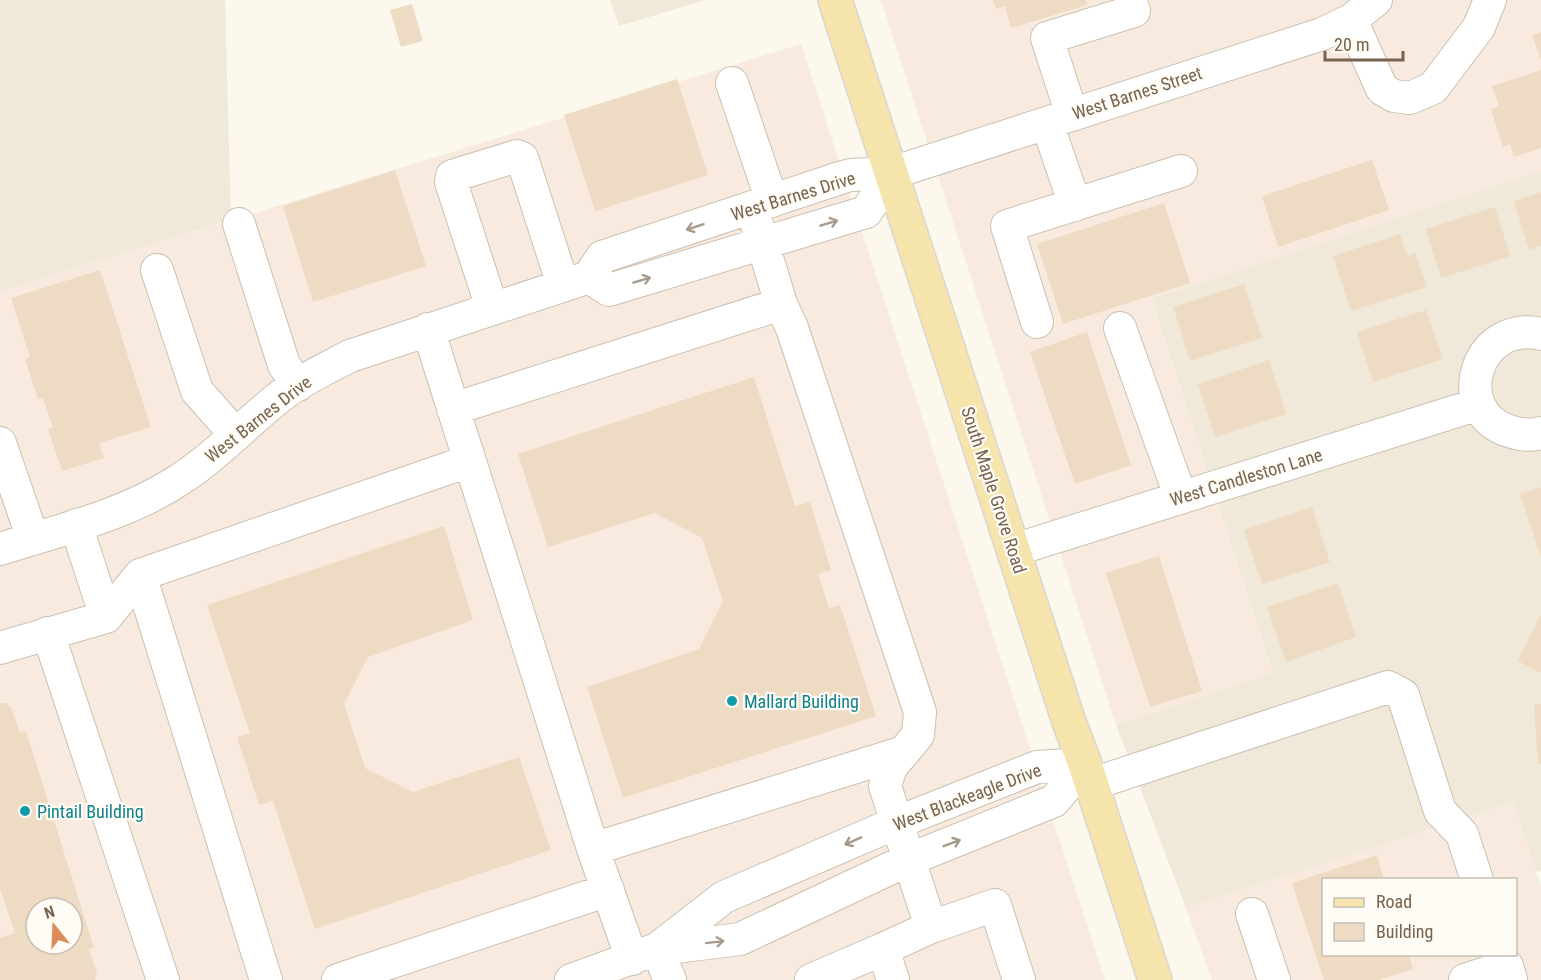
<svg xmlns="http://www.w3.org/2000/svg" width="1541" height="980" font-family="'Roboto Condensed',sans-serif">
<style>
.residential{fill:#f0e9d9}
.commercial{fill:#f8eadf;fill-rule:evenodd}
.building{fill:#eedbc4;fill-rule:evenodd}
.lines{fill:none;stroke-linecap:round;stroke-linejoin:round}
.minor-casing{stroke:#ccc0b0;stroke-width:34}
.major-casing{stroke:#dcd6d2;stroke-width:36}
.minor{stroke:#fff;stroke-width:32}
.major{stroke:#f5e4ab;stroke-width:33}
.oneway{stroke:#a79a8d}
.culture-dot{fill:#0f9aa8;stroke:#fefcf4;stroke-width:2}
.labels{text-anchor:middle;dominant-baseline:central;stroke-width:4.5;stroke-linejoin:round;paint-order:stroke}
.street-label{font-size:18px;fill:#776350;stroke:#fefcf4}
.culture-label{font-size:18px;fill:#0d838f;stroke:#fefcf4;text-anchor:start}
</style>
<rect width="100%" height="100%" fill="#fcf8ed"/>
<path class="residential" d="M0 0H225L231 220 0 292Z
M610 0H706L619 26Z
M1541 171V871L1536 872 1513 803 1186 908 1116 725 1273 673 1151 298Z"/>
<path class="commercial" d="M881 0H1541V171L1151 299 1273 673 1116 725Z
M801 44 1105 980H0V292ZM36 908H72V944H36Z
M1514 803 1541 887V980H1212L1186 908ZM1324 880H1516V954H1324Z"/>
<path class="building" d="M993 0H1086L1087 5 1011 28 1005 6 996 9Z
M412 4 423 41 401 47 390 10Z
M1541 32V60L1532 35Z
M1541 70V148L1514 157 1510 144 1503 147 1491 109 1499 106 1492 86Z
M677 79 708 175 595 211 564 115Z
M1372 160 1389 210 1278 247 1262 196Z
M395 170 426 266 313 302 283 206Z
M1541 192V246L1529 250 1514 201Z
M1164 203 1190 283 1063 324 1037 244Z
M1495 207 1510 256 1441 278 1426 229Z
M1400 234 1407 256 1415 253 1427 287 1351 311 1333 256Z
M100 270 151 427 99 443 104 458 62 471 48 429 53 428 43 398 38 399 25 359 30 357 11 298Z
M1244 284 1262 338 1190 361 1173 307Z
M1426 310 1443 359 1373 382 1357 332Z
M1087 332 1131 465 1075 484 1030 352Z
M1269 360 1286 414 1215 437 1198 384Z
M754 377 795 506 810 502 831 570 818 574 829 608 840 605 876 716 623 798 587 687 699 649 723 601 702 538 655 513 548 547 518 454Z
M1541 487V557L1520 494Z
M1312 507 1330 562 1262 584 1244 530Z
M444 526 473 620 368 657 344 704 365 768 413 792 519 757 551 850 315 929 273 801 259 805 237 737 250 733 207 605Z
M1159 556 1202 691 1150 707 1106 573Z
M1338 583 1356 637 1286 662 1267 607Z
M1541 615V673L1518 661Z
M0 703H5L11 707 20 733 26 731 94 948 89 949 97 973 95 980H0V938L15 933 0 889ZM36 908H72V944H36Z
M1541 704V764H1538L1534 705Z
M1377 855 1384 880H1324V954H1409L1413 969 1379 980H1324L1292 883Z"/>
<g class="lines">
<g class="minor-casing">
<path id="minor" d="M1351 20 1382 89 1394 96 1410 98 1433 88 1479 27 1490 0
M732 83 772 201
M1072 115 1047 38 1134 11 1130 0
M1047 123 1075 205
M752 208 781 304 792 328 920 712 918 735 891 767 885 786 931 927
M239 224 284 365 298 385
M157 270 197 391 236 435
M589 277 609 290 866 212 892 173
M492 308 451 182 452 176 517 156 522 158 563 285
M1037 322 1007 226 1181 171
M1120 328 1181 498
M428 329 593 849
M1541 334C1475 319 1449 412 1509 431 1520 435 1530 436 1541 433
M453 409 781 304
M0 443 33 539
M0 549C60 530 126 515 179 480 217 456 247 422 282 395 303 379 327 368 350 356L589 277 602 257 843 177 851 175 892 173 1322 34 1351 20 1376 0
M1014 550 1479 404
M140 575 266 980
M106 617 140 575 469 461
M48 633 163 980
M0 648 106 617 76 525
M1092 784 1388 687 1403 695 1440 811 1462 834 1477 880
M1252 914 1274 980
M657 949 670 980
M659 949 740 939 908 860 1054 801 1085 764
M883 949 931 927 995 905 1019 980
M632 959 593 849 904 752
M338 980 608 890
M571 980 657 949 724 897 896 823 1037 767 1085 764
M811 980 883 949 893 980
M1465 980 1507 966 1511 980"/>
</g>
<g class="major-casing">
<path id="major" d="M835 0 1069 722 1085 764 1155 980"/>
</g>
<use href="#minor" class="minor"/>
<use href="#major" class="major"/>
</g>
<defs><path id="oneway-shaft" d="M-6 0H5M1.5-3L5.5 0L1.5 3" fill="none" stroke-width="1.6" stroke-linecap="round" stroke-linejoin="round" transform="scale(1.5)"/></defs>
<g class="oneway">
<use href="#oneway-shaft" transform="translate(829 223) rotate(-17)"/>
<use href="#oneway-shaft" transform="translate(695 227) rotate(162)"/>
<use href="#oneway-shaft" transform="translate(642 280) rotate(-17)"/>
<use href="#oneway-shaft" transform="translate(853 841) rotate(156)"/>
<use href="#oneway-shaft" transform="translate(952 843) rotate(-21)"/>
<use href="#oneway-shaft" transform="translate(715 942) rotate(-7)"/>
</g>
<g class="culture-dot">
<circle cx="732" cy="701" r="6"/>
<circle cx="25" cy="811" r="6"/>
</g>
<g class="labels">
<g class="street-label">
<text transform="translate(1137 93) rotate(-18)">West Barnes Street</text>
<text transform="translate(793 196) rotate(-17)">West Barnes Drive</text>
<text transform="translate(258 419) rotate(-38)">West Barnes Drive</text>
<text transform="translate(1246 477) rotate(-17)">West Candleston Lane</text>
<text transform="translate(994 490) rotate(72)">South Maple Grove Road</text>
<text transform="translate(967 797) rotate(-21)">West Blackeagle Drive</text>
</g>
<g class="culture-label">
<text x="744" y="701">Mallard Building</text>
<text x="37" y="811">Pintail Building</text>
</g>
</g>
<rect x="1322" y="878" width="195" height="78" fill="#fefcf4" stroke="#c8bfb2" stroke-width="1.5"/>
<rect x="1334" y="898" width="30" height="9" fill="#f5e4ab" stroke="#c8bfb2" stroke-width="1.5"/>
<text x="1376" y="908" font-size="18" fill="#776350">Road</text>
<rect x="1334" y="923" width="30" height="18" fill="#eedbc4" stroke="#c8bfb2" stroke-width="1.5"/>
<text x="1376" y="938" font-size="18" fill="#776350">Building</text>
<g transform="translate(54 926) rotate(342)"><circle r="28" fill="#fefcf4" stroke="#c8bfb2" stroke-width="1.5"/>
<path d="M0-4.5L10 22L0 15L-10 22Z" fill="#dc8b5b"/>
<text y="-9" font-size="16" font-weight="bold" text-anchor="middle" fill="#776350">N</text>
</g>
<path d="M1325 51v9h78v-9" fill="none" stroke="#776350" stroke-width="3"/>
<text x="1334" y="51" font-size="18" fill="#776350" stroke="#fefcf4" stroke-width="4.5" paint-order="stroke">20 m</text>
</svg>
